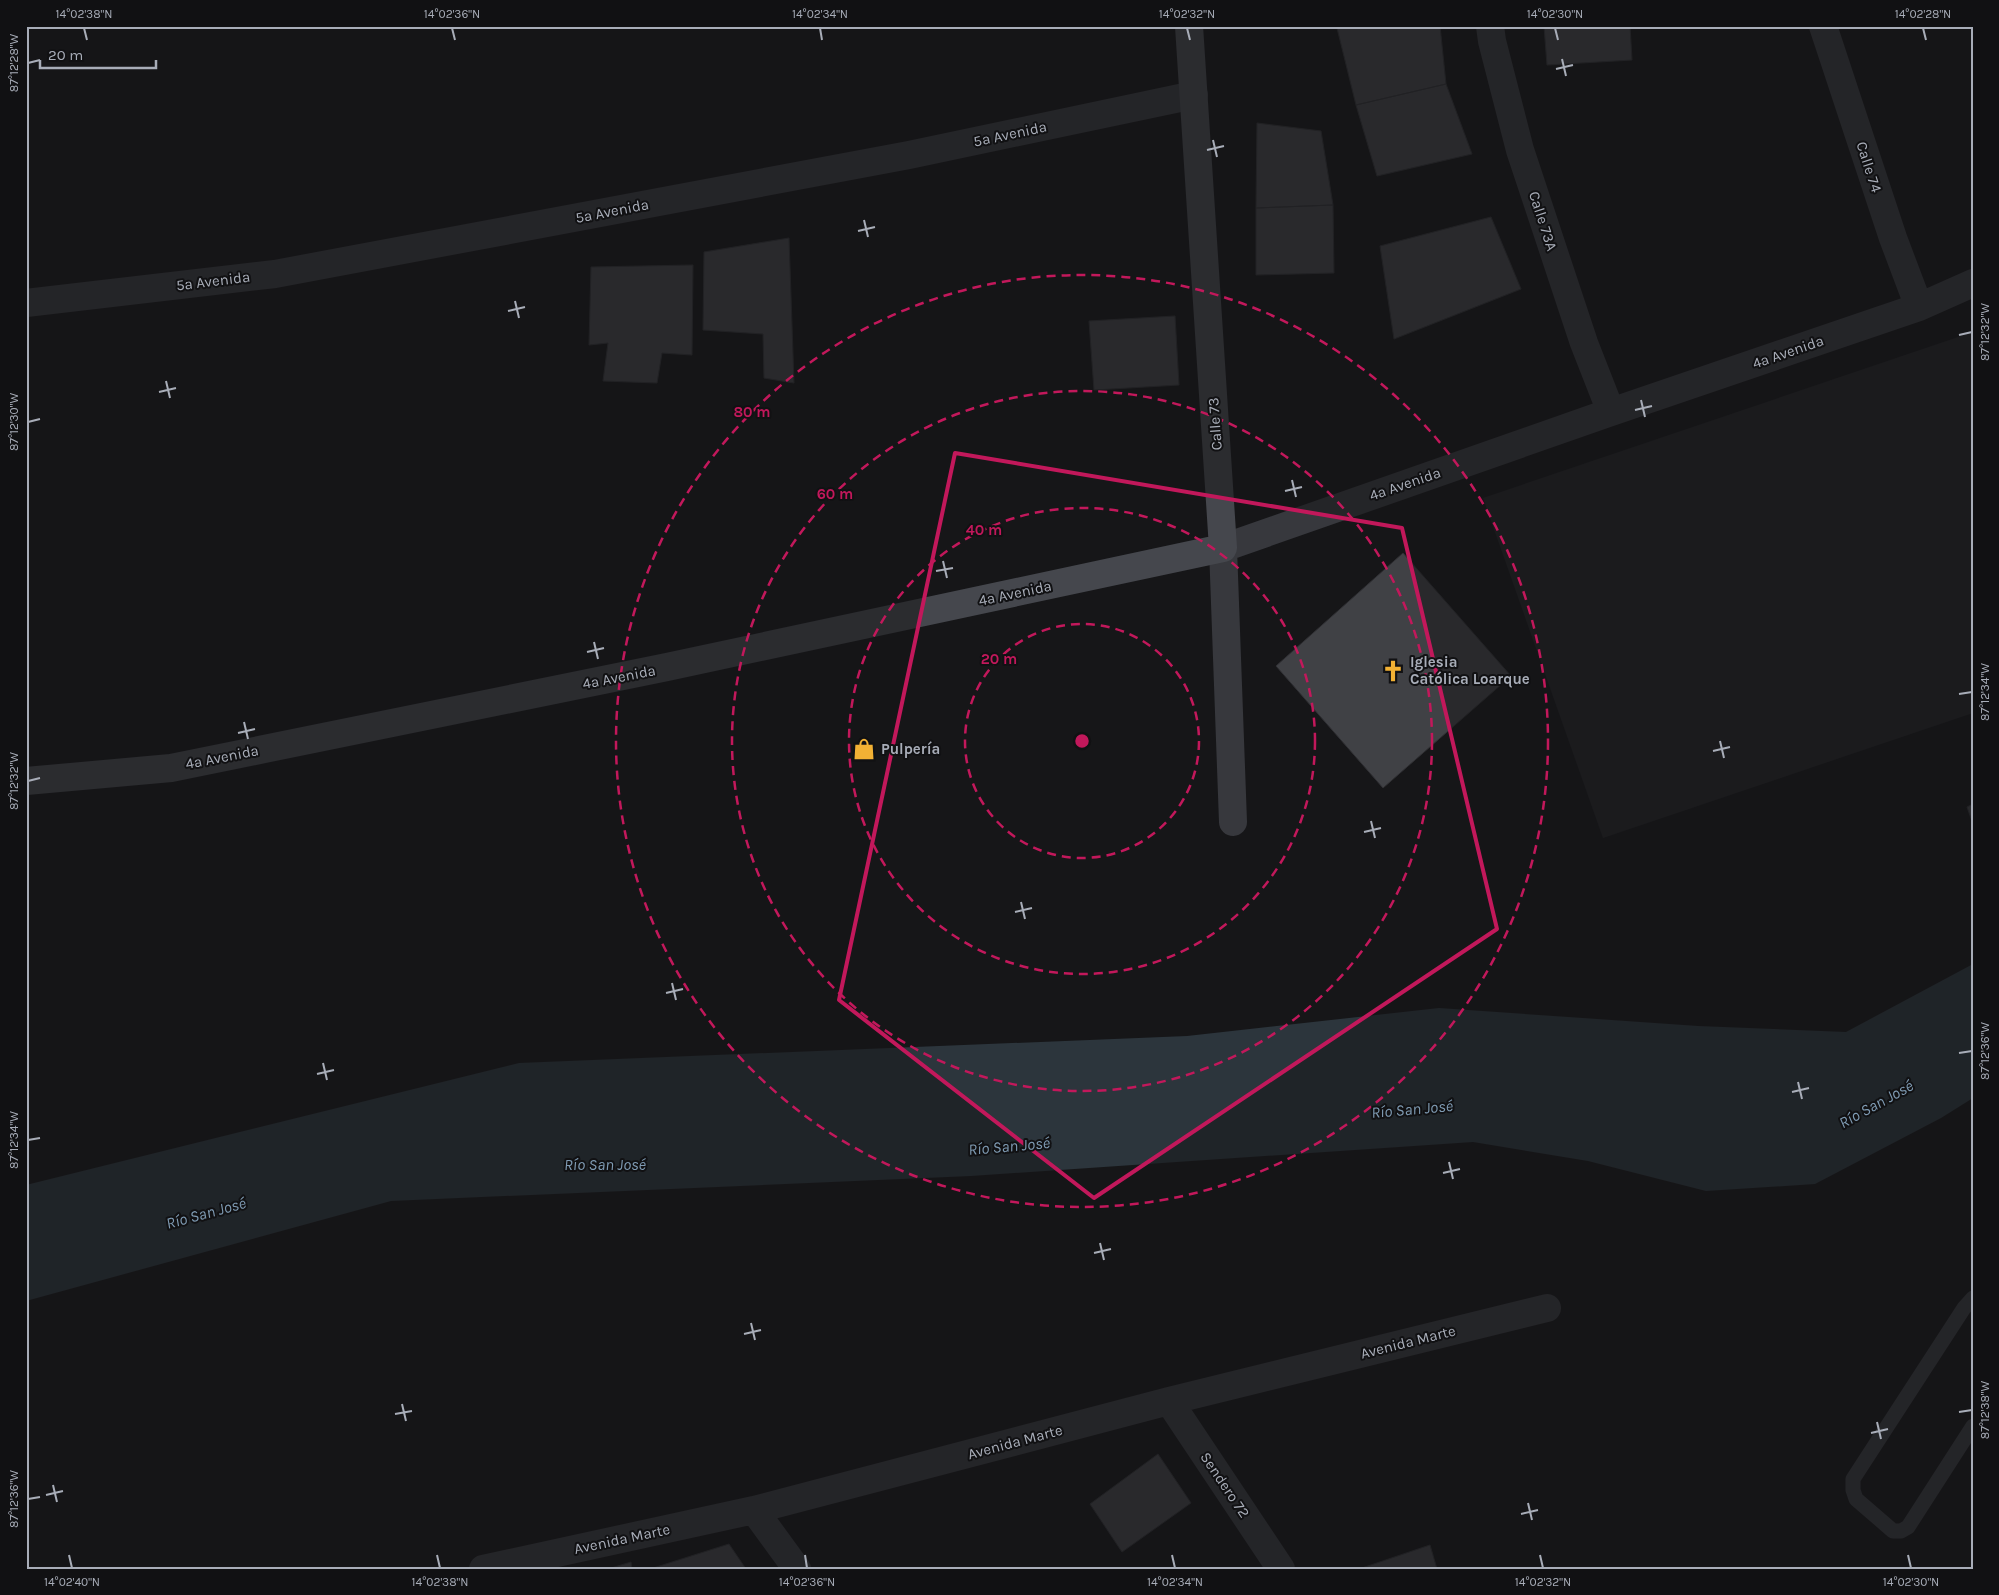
<svg xmlns="http://www.w3.org/2000/svg" width="1999" height="1595" font-family="Karla,sans-serif">
<style>
.built{fill:#222225}
.water{fill:#2c353c}
.building{fill:#404145;stroke:#303034}
.lines{fill:none;stroke-linecap:round;stroke-linejoin:round}
.lane{stroke:#37383d;stroke-width:15}
.street{stroke:#37383d;stroke-width:28}
.secondary{stroke:#45474d;stroke-width:28}
.marked{fill:none;stroke:#c2185b;stroke-width:4;stroke-linejoin:round}
.ticks{fill:none;stroke:#a8adb8;stroke-width:2}
.ring{fill:none;stroke:#c2185b;stroke-width:2.5;stroke-dasharray:9 6}
.labels{text-anchor:middle;dominant-baseline:central;stroke-width:4;stroke-linejoin:round;paint-order:stroke}
.street-label{font-size:15px;fill:#a8adb8;stroke:#111113}
.poi-label{font-size:15px;font-weight:bold;fill:#a8adb8;stroke:#111113;text-anchor:start}
.water-label{font-size:16px;font-style:italic;fill:#7f9bb3;stroke:#111113}
.centre{fill:#c2185b;stroke:#111113;stroke-width:2.5}
.ring-label{font-size:15px;text-anchor:middle;font-weight:bold;fill:#c2185b;stroke:#111113;stroke-width:4;stroke-linejoin:round;paint-order:stroke}
.neatline{fill:none;stroke:#a8adb8;stroke-width:2}
.ticks-label{font-size:12px;text-anchor:middle;fill:#a8adb8}
</style>
<rect width="100%" height="100%" fill="#161618"/>
<path class="built" d="M1973 332V713L1603 838 1483 498Z"/>
<path class="water" d="M1973 964V1098L1941 1118 1815 1184 1706 1191 1588 1161 1473 1142 971 1176 391 1201 26 1301V1185L519 1063 1187 1036 1439 1008 1698 1026 1846 1032Z"/>
<path class="building" d="M1354 26H1440L1446 84 1356 105 1337 28Z
M1544 26H1630L1632 60 1547 65Z
M1446 84 1472 154 1377 176 1356 105Z
M1257 123 1321 131 1333 205 1256 208Z
M1333 205 1334 273 1256 275V208Z
M1491 217 1521 289 1394 339 1380 246Z
M789 238 794 383 764 378 763 334 703 330 704 252Z
M693 265 692 355 662 353 657 383 603 381 608 343 589 345 591 267Z
M1175 316 1179 385 1094 390 1089 321Z
M1403 553 1511 676 1383 788 1276 666Z
M1973 804V824L1967 807Z
M1158 1454 1191 1503 1122 1552 1090 1504Z
M729 1544 746 1569H650Z
M1430 1545 1437 1569H1359Z
M631 1562 632 1569H608Z"/>
<g class="lines">
<path class="lane" d="M1973 1298 1964 1308 1853 1479V1490L1856 1499 1893 1531H1901L1908 1527 1973 1426"/>
<path class="street" d="M1490 26 1492 41 1520 150 1584 343 1611 412
M1823 26 1893 238 1919 307
M26 303 275 274 909 155 1194 95
M1233 822 1223 548 1611 412 1919 307 1973 283
M1169 1401 1281 1569
M754 1510 797 1569
M483 1569 754 1510 1169 1401 1547 1308"/>
<path class="secondary" d="M26 781 171 768 667 667 1223 548 1189 26"/>
</g>
<path d="M0 0H1999V1595H0ZM955 453 1402 528 1497 929 1094 1198 839 1000Z" fill="#161618" fill-opacity=".55" fill-rule="evenodd"/>
<path class="marked" d="M955 453 1402 528 1497 929 1094 1198 839 1000Z"/>
<path class="ticks" d="M84 28 87 40M452 28 455 40M820 28 822 40M1187 28 1190 40M1555 28 1558 40M1923 28 1926 40M1562 59 1566 76M28 63 40 60M1556 69 1573 65M1213 140 1217 157M1207 150 1224 146M864 220 868 237M858 231 875 227M515 301 519 318M508 311 525 307M1959 335 1972 332M166 381 170 398M159 392 176 388M1641 400 1645 417M1635 410 1652 406M28 422 40 419M1292 480 1296 497M1285 491 1302 487M943 561 947 578M936 571 953 568M594 642 598 659M587 652 604 648M1959 694 1972 692M244 722 248 739M238 733 255 729M1720 741 1724 758M1713 751 1730 747M28 781 40 778M1371 821 1375 838M1364 832 1381 828M1021 902 1025 919M1015 912 1032 908M672 983 676 1000M666 993 683 989M1959 1053 1972 1051M323 1063 327 1080M317 1074 334 1070M1798 1082 1802 1099M1792 1092 1809 1088M28 1140 40 1138M1449 1162 1453 1179M1443 1173 1460 1169M1100 1243 1104 1260M1094 1253 1111 1249M751 1323 755 1340M744 1334 761 1330M402 1404 406 1421M1959 1412 1972 1410M395 1414 412 1411M1877 1422 1881 1439M1871 1433 1888 1429M53 1485 57 1502M46 1495 63 1491M28 1499 40 1497M1528 1503 1532 1520M1521 1514 1538 1510M69 1555 72 1568M437 1555 440 1568M805 1555 807 1568M1172 1555 1175 1568M1540 1555 1543 1568M1908 1555 1911 1568"/>
<g class="ring">
<circle cx="1082" cy="741" r="117"/>
<circle cx="1082" cy="741" r="233"/>
<circle cx="1082" cy="741" r="350"/>
<circle cx="1082" cy="741" r="466"/>
</g>
<defs>
<g id="church-bare" transform="scale(1.725)"><path d="M-1.2-6h2.4v3.5h3.3v2.4h-3.3V6h-2.4V-.1h-3.3v-2.4h3.3Z" fill="#f2b134" stroke="#111113" stroke-width="2.5" paint-order="stroke"/></g>
<g id="shop-bare" transform="scale(1.725)"><path d="M-5-2.5h2.3a2.7 3.5 0 0 1 5.4 0H5L5.5 6h-11ZM-1.5-2.5h3a1.5 2.3 0 0 0-3 0Z" fill="#f2b134" stroke="#111113" stroke-width="2.5" paint-order="stroke"/></g>
</defs>
<g fill-rule="evenodd">
<use href="#church-bare" x="1393" y="671"/>
<use href="#shop-bare" x="864" y="749"/>
</g>
<g class="labels">
<g class="street-label">
<text transform="translate(1010 134) rotate(-12)">5a Avenida</text>
<text transform="translate(1869 167) rotate(72)">Calle 74</text>
<text transform="translate(612 211) rotate(-11)">5a Avenida</text>
<text transform="translate(1543 221) rotate(72)">Calle 73A</text>
<text transform="translate(213 281) rotate(-7)">5a Avenida</text>
<text transform="translate(1788 352) rotate(-19)">4a Avenida</text>
<text transform="translate(1215 424) rotate(-94)">Calle 73</text>
<text transform="translate(1405 484) rotate(-19)">4a Avenida</text>
<text transform="translate(1015 593) rotate(-12)">4a Avenida</text>
<text transform="translate(619 677) rotate(-11)">4a Avenida</text>
<text transform="translate(222 757) rotate(-11)">4a Avenida</text>
<text transform="translate(1408 1342) rotate(-14)">Avenida Marte</text>
<text transform="translate(1015 1442) rotate(-15)">Avenida Marte</text>
<text transform="translate(1225 1485) rotate(56)">Sendero 72</text>
<text transform="translate(622 1539) rotate(-12)">Avenida Marte</text>
</g>
<g class="poi-label">
<text x="1410" y="662">Iglesia<tspan x="1410" dy="17">Católica Loarque</tspan></text>
<text x="881" y="749">Pulpería</text>
</g>
<g class="water-label">
<text transform="translate(1876 1104) rotate(-29)">Río San José</text>
<text transform="translate(1412 1109) rotate(-5)">Río San José</text>
<text transform="translate(1009 1146) rotate(-5)">Río San José</text>
<text x="605" y="1164">Río San José</text>
<text transform="translate(206 1213) rotate(-15)">Río San José</text>
</g>
</g>
<circle cx="1082" cy="741" r="8" class="centre"/>
<g class="ring-label">
<text x="752" y="417">80 m</text>
<text x="835" y="499">60 m</text>
<text x="984" y="535">40 m</text>
<text x="999" y="664">20 m</text>
</g>
<rect width="1999" height="1595" fill="none" stroke="#111113" stroke-width="55"/>
<path d="M40 60v8h116v-8" fill="none" stroke="#a8adb8" stroke-width="2.5"/>
<text x="48" y="60" font-size="15" fill="#a8adb8" stroke="#111113" stroke-width="4" paint-order="stroke">20 m</text>
<rect x="28" y="28" width="1944" height="1540" class="neatline"/>
<g class="ticks-label">
<text x="84" y="18">14°02'38"N</text>
<text x="452" y="18">14°02'36"N</text>
<text x="820" y="18">14°02'34"N</text>
<text x="1187" y="18">14°02'32"N</text>
<text x="1555" y="18">14°02'30"N</text>
<text x="1923" y="18">14°02'28"N</text>
<text transform="translate(14 63) rotate(-90)" y="4">87°12'28"W</text>
<text transform="translate(1985 332) rotate(-90)" y="4">87°12'32"W</text>
<text transform="translate(14 422) rotate(-90)" y="4">87°12'30"W</text>
<text transform="translate(1985 692) rotate(-90)" y="4">87°12'34"W</text>
<text transform="translate(14 781) rotate(-90)" y="4">87°12'32"W</text>
<text transform="translate(1985 1051) rotate(-90)" y="4">87°12'36"W</text>
<text transform="translate(14 1140) rotate(-90)" y="4">87°12'34"W</text>
<text transform="translate(1985 1410) rotate(-90)" y="4">87°12'38"W</text>
<text transform="translate(14 1499) rotate(-90)" y="4">87°12'36"W</text>
<text x="72" y="1586">14°02'40"N</text>
<text x="440" y="1586">14°02'38"N</text>
<text x="807" y="1586">14°02'36"N</text>
<text x="1175" y="1586">14°02'34"N</text>
<text x="1543" y="1586">14°02'32"N</text>
<text x="1911" y="1586">14°02'30"N</text>
</g>
</svg>
